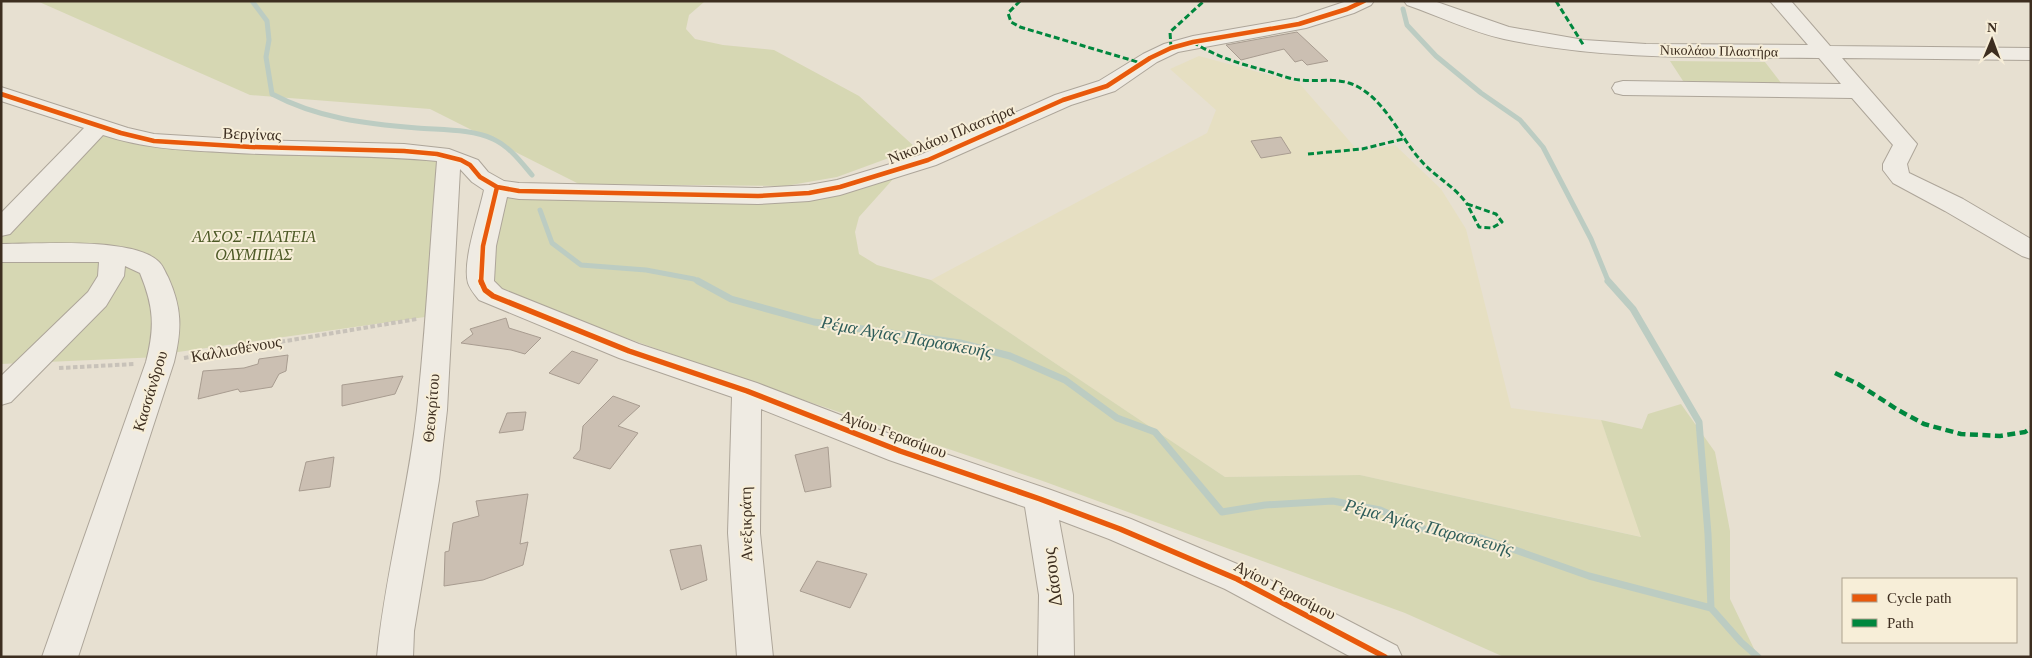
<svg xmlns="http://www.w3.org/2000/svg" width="2032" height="658" font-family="'Times New Roman',serif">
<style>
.farmland{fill:#e6dfc2}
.green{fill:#d6d7b3}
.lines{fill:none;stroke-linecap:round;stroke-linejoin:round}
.stream-far1{stroke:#bcccc2;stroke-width:5}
.stream{stroke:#bcccc2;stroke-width:7}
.building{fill:#cbbfb2;stroke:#a89c90}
.minor-casing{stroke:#ada599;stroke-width:2}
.path{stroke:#c8c2b9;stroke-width:4;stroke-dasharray:4.5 2.5;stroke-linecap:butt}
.minor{fill:#efebe3;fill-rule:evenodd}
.quiet-far1{stroke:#00873e;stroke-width:3;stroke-dasharray:6 3;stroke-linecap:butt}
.quiet{stroke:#00873e;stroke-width:4.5;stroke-dasharray:8 4.5;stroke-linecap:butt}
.cycleway-far1-casing{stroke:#f7eed8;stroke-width:7}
.cycleway-casing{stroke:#f7eed8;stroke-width:9}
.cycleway-far1{stroke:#e8590c;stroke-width:4.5}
.cycleway{stroke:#e8590c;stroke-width:5.5}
.labels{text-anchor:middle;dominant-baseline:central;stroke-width:4;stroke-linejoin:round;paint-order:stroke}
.far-street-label{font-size:14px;fill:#3d2e20;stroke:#f7eed8}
.street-label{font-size:16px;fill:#3d2e20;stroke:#f7eed8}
.park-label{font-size:16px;font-style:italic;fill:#4d5a26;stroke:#f7eed8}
.water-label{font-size:18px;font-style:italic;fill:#2f5d5a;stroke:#f7eed8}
.near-street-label{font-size:19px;fill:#3d2e20;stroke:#f7eed8}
</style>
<rect width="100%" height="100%" fill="#e7e0d1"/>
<path class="farmland" d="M1199 56 1299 83 1359 152 1395 145 1441 189 1466 229 1511 408 1601 420 1642 537 1360 475 1225 477 931 280 1207 133 1216 110 1170 69Z"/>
<path class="green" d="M37 1H717L704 2 689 15 686 29 695 39 723 45 774 50 859 96 916 148 837 177 785 186 579 184 430 109 250 95Z
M1670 61 1765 62 1785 88 1687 87Z
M99 126 124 137 449 156 439 315 171 353 160 357 1 364V228Z
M894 178 859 217 855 232 859 254 877 265 931 280 1225 477 1360 475 1641 537 1601 420 1642 429 1648 414 1681 404 1715 452 1730 531V599L1758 657H1504L1405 613 1040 480 759 385 533 305 490 283 489 247 504 196 798 198Z"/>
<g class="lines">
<path class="stream-far1" d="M252 1 267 21 269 40 266 57 272 94C317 118 366 124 417 128 439 130 473 129 493 139 509 146 521 162 532 175
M1403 9 1407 25 1436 56 1481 93 1520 120 1543 147 1591 239 1609 283
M540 210 552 243 581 265 646 270 694 279 701 283"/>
<path class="stream" d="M698 281 731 299 814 322 960 343 1010 356 1065 380 1117 418 1155 432 1222 512 1265 505 1333 501 1380 510 1424 529 1481 538 1589 576 1711 608 1741 642 1758 657
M1608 281 1633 309 1699 422 1708 534 1711 608"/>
</g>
<path class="building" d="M1297 32 1328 61 1307 65 1302 60 1295 62 1284 49 1241 60 1226 45Z
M1281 137 1291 153 1261 158 1251 141Z
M506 318 509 328 541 338 525 354 511 350 461 343 473 334 470 329Z
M572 351 598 360 579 384 549 373Z
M288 355 286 371 279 374 272 387 240 392 238 389 198 399 203 371 244 368 258 364 259 359Z
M403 376 395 394 342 406V385Z
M613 396 640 406 618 426 638 433 610 469 573 458 580 450 583 426Z
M526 412 523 430 499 433 507 413Z
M828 447 831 487 805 492 795 455Z
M334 457 330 487 299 491 306 462Z
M528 494 520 544 528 542 523 565 483 580 444 586 445 552 449 551 453 523 479 516 476 501Z
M701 545 707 580 681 590 670 550Z
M817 561 867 574 850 608 800 591Z"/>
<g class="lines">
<g class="minor-casing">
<path id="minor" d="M1347 1H1374L1371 5 1354 13 1306 28 1178 52 1157 62 1115 91 1071 105 936 165 840 195 809 201 758 204 519 199 507 197 496 246 494 281 502 289 639 344 757 383 911 442 1051 490 1131 519 1249 569 1397 646 1402 657H1351L1225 589 1109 539 1059 520 1073 595 1074 657H1038L1039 595 1025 507 889 460 761 409 760 533 773 657H737L728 533 732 397 619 358 479 300C475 295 470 289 468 283 462 261 479 214 484 190L472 182 460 169 447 410 439 480 414 631 413 657H377C385 574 408 493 417 410 426 328 430 244 437 161 365 154 292 157 220 152 178 150 143 148 103 135L10 234 1 236V213L84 128 1 101V87L128 128 154 134 251 140 404 144 449 149 478 160 488 172 504 181 519 183 758 188 809 185 837 180 920 155 1055 95 1099 81 1143 54 1164 44 1193 36 1296 18Z
M1404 1H1434L1509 27 1584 40 1646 44 1808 45 1770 1H1791L1830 46 2031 48V60L1842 58 1917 144 1907 164 1909 173 1963 199 2031 239V259L2022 256 1945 211 1893 183 1883 170V164L1893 145 1852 98 1623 95 1615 93 1612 88 1615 83 1623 81 1841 84 1819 58C1714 57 1607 61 1504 39 1471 32 1439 16 1407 5Z
M1 244C37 244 132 237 158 261 163 265 165 272 168 277 182 308 182 329 174 362L78 657H42L146 362C155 327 154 307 140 273L125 266 124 276 106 306 11 402 1 405V376L88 292 98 276 99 262H1Z"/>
</g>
<path class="path" d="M184 358 417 319
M59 368 135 364"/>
<use href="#minor" class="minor"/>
<path class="quiet-far1" d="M1020 1 1008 13 1011 22 1020 27 1141 63
M1556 1 1584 46
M1193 42C1216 57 1241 64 1267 71 1278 74 1288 79 1300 80 1316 82 1333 78 1349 83 1385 95 1400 140 1425 165 1439 179 1456 188 1467 204
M1171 48 1170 32 1204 1
M1308 154 1362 149 1403 139
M1467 204 1496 214 1502 222 1492 228 1479 227Z"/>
<path class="quiet" d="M1835 373 1858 384 1898 410 1924 424 1961 434 2000 436 2025 432 2031 428"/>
<g class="cycleway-far1-casing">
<path id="cycleway-far1" d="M1 94 121 133 154 141 251 147 404 151 437 154 461 160 470 165 480 177 497 187 519 191 758 196 809 193 840 187 928 160 1063 100 1107 86 1150 58 1171 48 1193 42 1299 24 1347 9 1364 1
M481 283 483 246 497 187"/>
</g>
<g class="cycleway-casing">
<path id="cycleway" d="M481 281 485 290 493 296 629 351 747 391 900 451 1040 499 1120 529 1237 579 1385 657"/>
</g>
<use href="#cycleway-far1" class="cycleway-far1"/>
<use href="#cycleway" class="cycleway"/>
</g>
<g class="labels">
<g class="far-street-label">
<text transform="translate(1719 51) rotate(1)">Νικολάου Πλαστήρα</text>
</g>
<g class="street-label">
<text transform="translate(252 134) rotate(2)">Βεργίνας</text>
<text transform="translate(951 134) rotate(-22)">Νικολάου Πλαστήρα</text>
<text transform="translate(236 349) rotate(-10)">Καλλισθένους</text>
<text transform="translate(150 391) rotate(-73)">Κασσάνδρου</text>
<text transform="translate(431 408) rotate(-85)">Θεοκρίτου</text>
<text transform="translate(894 434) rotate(20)">Αγίου Γερασίμου</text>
<text transform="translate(746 524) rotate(-91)">Ανεξικράτη</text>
<text transform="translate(1285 590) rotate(27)">Αγίου Γερασίμου</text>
</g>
<g class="park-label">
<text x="254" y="236">ΑΛΣΟΣ -ΠΛΑΤΕΙΑ<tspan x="254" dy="18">ΟΛΥΜΠΙΑΣ</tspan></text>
</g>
<g class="water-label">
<text transform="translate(907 337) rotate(10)">Ρέμα Αγίας Παρασκευής</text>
<text transform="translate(1429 527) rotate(15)">Ρέμα Αγίας Παρασκευής</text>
</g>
<g class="near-street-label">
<text transform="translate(1052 577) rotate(-97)">Δάσους</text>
</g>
</g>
<rect width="2032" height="658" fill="none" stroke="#3d2e20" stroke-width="5"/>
<rect x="1842" y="578" width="175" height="65" fill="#f7eed8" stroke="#ada18e"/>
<rect x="1852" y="594" width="25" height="8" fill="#e8590c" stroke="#ada18e"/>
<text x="1887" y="603" font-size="15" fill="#3d2e20">Cycle path</text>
<rect x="1852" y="619" width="25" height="8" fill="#00873e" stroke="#ada18e"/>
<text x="1887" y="628" font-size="15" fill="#3d2e20">Path</text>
<g transform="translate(1992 40) rotate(1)" stroke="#f7eed8" stroke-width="4" paint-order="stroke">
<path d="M0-4L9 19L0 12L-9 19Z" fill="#3d2e20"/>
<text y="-8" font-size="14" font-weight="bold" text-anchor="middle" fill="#3d2e20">N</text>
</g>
</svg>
